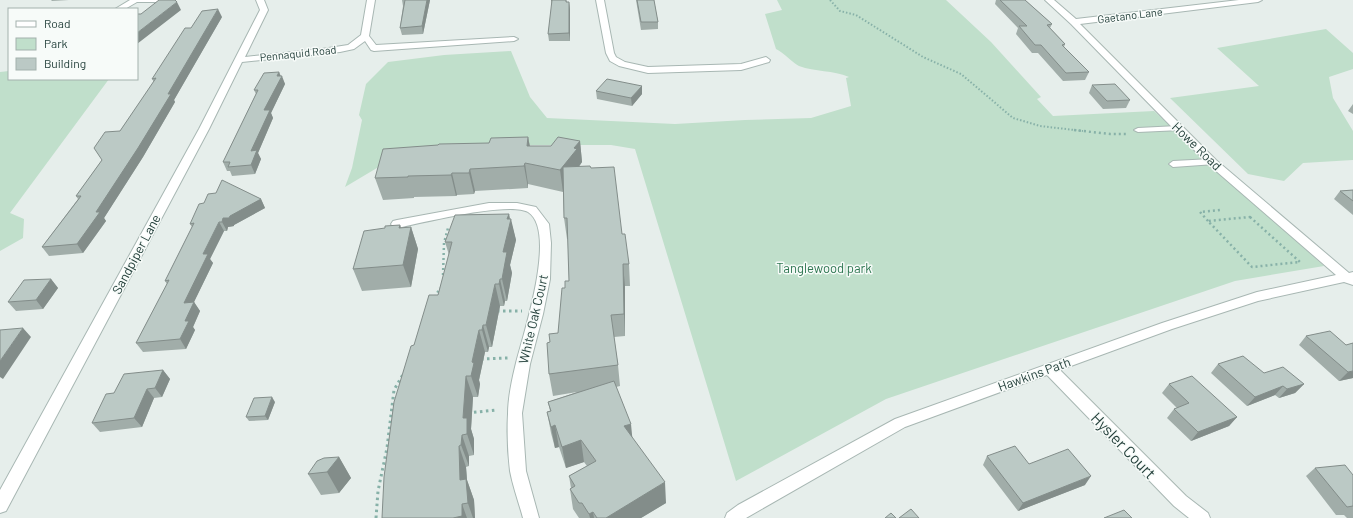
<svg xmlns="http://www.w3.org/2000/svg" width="1353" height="518" font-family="Barlow,sans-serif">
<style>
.green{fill:#c0dfcb}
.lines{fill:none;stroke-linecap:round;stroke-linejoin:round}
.service-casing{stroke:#a8b7b3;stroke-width:2}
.minor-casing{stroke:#a8b7b3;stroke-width:2}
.path-far2{stroke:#87b1a8;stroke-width:2;stroke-dasharray:1.5 2;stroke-linecap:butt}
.path-far1{stroke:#87b1a8;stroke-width:2.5;stroke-dasharray:2 3;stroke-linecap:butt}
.path{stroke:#87b1a8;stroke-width:3;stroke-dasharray:2.5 3.5;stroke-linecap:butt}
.service{fill:#fff;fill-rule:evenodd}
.minor{fill:#fff;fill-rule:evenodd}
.wall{fill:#a1ada9}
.shaded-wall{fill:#838d8a}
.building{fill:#bbc9c5;stroke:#838d8a}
.labels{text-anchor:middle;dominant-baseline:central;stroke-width:3;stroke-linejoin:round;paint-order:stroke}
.far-street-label{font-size:11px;fill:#25413c;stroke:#f7fbf9}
.street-label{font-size:13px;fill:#25413c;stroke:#f7fbf9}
.park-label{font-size:13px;fill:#2f7752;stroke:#f7fbf9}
.near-street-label{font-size:16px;fill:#25413c;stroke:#f7fbf9}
</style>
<rect width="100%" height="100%" fill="#e6eeeb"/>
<path class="green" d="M777 0H946L991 42 1041 97 1037 99 1053 116 1154 111 1324 266 1235 281 886 399 736 481 635 149 611 145H536L444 147 387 162 345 187 352 168 362 120 359 115 366 84 388 62 444 55 511 51 530 97 547 118 675 124 745 120 811 118 851 106 846 78 849 77C833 70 815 72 799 66 794 64 784 53 776 49L765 14 782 10Z
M1326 29 1353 53V69L1329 77 1333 98 1353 131V160L1303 163 1284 181 1248 174 1170 98 1259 86 1217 48Z
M9 71V79H109L10 213 24 219 23 238 0 251V72Z"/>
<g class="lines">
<g class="service-casing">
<path id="service" d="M1178 126 1182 128 1181 130 1138 132 1134 130 1138 128Z
M1212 159 1216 162 1215 164 1173 167 1169 164 1173 161Z"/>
</g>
<g class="minor-casing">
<path id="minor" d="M130 0H171L167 2H137L125 9H115Z
M256 0H264L268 10 245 57 322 49 348 45 361 35 367 0H375L369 36 376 45 514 37 518 39 514 41 374 51 371 50 365 41 354 49 340 52 242 62 209 129 6 511 0 513V490L199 129 260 10Z
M596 0H604L614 53 616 57 625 62 648 67 741 64 766 57 770 60 769 62 741 70 648 73 619 66 610 61 606 53Z
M1045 0H1054L1076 19 1239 0H1262L1258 2 1080 24 1216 160 1349 273 1353 272V285L1344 282 1258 301 1172 329 1060 370 1186 496 1208 513 1210 518H1189L1174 506 1047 375 905 427 746 518H725L727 513 738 505 895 419 1162 323 1257 292 1336 275 1208 164 1071 24Z
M489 203H517L536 207 549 224 551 243 550 279 543 314 530 364 522 413 526 471 539 518H523C519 503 513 487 510 471 508 455 507 430 508 414 508 398 512 379 516 363 523 335 558 231 528 212 509 201 421 223 397 228L393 227 391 224 393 221 397 220Z"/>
</g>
<path class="path-far2" d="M830 0 840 11 856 15 923 57 961 74 1013 118 1040 126 1083 131"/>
<path class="path-far1" d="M1074 130 1110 134H1127
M1250 217 1300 262 1252 267 1208 221Z
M1208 221 1200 212 1220 210
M443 275 444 243 448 228
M435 297 440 288"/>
<path class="path" d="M497 311H522
M481 359 508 358
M468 413 496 410
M376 518 378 491 387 448 394 390 405 371"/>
<use href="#service" class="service"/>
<use href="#minor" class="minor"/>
</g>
<path class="wall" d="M51 0H69L52 1Z
M402 0H430L423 34 402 35 400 28 403 6Z
M551 0H566L567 2H569L570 10V41H549L548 34 552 7Z
M636 0H654L658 22V29L641 30Z
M996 0H1025L1052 24 1050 28 1065 44 1064 47 1089 72 1085 80 1063 81 1038 53H1032L1016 34 1018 28 995 4Z
M222 17 174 100 175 102 143 157 104 218 106 221 83 253 49 256 42 247 78 199 76 196 102 160 120 131 154 82 152 79 191 28Z
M279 72 285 84 271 113 273 118 258 153 261 159 255 174 232 176 230 171H227L223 162 256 94 254 90Z
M1092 85 1130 100 1126 108 1103 109 1089 93Z
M642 86V94L632 106 597 99 596 91Z
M1353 104V114L1348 111Z
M528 137 530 146H551L580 141 582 162 579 167 591 168 622 234 629 264 630 286H625V336L614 337 618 365 620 386 616 387 632 438 666 503 641 518H579L573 509 570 489 571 488 569 476 587 466 584 462 566 468 559 447 555 448 551 433 547 412 550 411 548 402 577 392 553 396 549 374 550 342 558 333 565 288 569 281 568 239H567L564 218 563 191V192L528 184V188L475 191 474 194 457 195 456 196 414 197V198L383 200 375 178 489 143Z
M1353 190V215L1334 199 1340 191Z
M261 199 265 208 234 225V226L228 227 227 231H224L210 259 213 263 194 302 200 311 193 327 195 330 186 349 143 352 136 343 167 284 165 281 192 227 190 224Z
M509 214 516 240 510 265 512 273 507 301H505L504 306H500L492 347H489L488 352H485L479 380 480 384 478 397H473L471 429 474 439V455L469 456V466L466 467 467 480 474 500 475 518H382L414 345 438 295 449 255 445 242Z
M400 225 401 228 411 227 418 249 411 287 362 291 353 269 385 228Z
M51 279 58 288 43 309 16 311 8 302Z
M1306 336 1346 345 1353 343V378L1339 381 1299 345Z
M1218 364 1264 373 1304 384 1295 393 1279 398 1275 395 1247 406 1211 373Z
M163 370 170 379 162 397 154 398 142 427 100 432 92 423 114 393Z
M1169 384 1237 417 1229 426 1191 441 1167 418 1174 409 1177 408 1162 393Z
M275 402 268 420 249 421 246 417Z
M987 456 1085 485 1018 511 983 465Z
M339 457 351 478 339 493 321 495 308 474Z
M1315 468 1353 475V518H1347L1344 515H1336L1306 476Z"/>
<path class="shaded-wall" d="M427 0H430L423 34 422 26Z
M177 2 181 10 137 44V33Z
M569 2 570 10V41L569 33Z
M218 9 222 17 174 100 175 102 143 157 104 218 106 221 83 253 77 244 96 212 168 94Z
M279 72 281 78 282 76 285 84 271 113 273 118 258 153 261 159 255 174 251 165V151L264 110Z
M642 86V94L632 106 631 98Z
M528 137 532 158 527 146Z
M580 141 582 162 579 166V170L563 192 560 170 574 148Z
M525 163 528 184V188L524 166Z
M470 169 475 191 474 194 469 173Z
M452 173 457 195 456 196 451 175Z
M261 199 265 208 234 225V226L228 227 227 231 222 222 223 218Z
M509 214 510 223 511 219 516 240 510 265 512 273 507 301 502 279 503 252 507 219Z
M219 222 224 231 210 259 213 263 194 302 200 311 193 327 195 330 186 349 180 339 184 303 203 254Z
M400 225 407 246 411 227 418 249 411 287 403 265 399 228Z
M623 264 625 286V336L624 314Z
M51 279 58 288 43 309 36 300Z
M500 279 505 301 504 306 499 284Z
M495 284 500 306 492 347 486 325Z
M483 325 489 347 488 352 482 330Z
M23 328 31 337 3 379 0 377V361Z
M479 330 485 352 479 380 480 384 478 397 471 376 472 362Z
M163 370 170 379 162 397 155 388Z
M1353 371V378L1339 381 1348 372Z
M466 376 473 397 471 429 474 439V455L467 434 463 418Z
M1304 384 1295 393 1279 398 1287 389Z
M1283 386 1275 395 1247 406 1255 397Z
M147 389 154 398 142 427 134 418Z
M272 397 275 402 268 420 265 416Z
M1237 417 1229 426 1191 441 1198 432Z
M631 424 633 445 624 426Z
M555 425 559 447 555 448 551 427Z
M462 435 469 456V466L461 445Z
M581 440 584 462 566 468 562 447Z
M459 446 466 467 467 480 474 500 475 518H473L460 480Z
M339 457 351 478 339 493 327 472Z
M1091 476 1085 485 1018 511 1023 503Z
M665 482 666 503 641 518H606Z
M462 504 467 518H453Z
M593 512 594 518H590L589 514Z"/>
<path class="building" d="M159 0H175L177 2 137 33V14H141Z
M405 0H427L422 26 400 28Z
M551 0H566V2H569V33L548 34 552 0Z
M637 0H654L658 22H641Z
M1000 0H1025L1052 24 1047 25 1065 44 1062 45 1089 72 1066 73 1041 45H1035L1019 26H1027Z
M218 9 168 94H171L138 148 96 212H100L77 244 42 247 81 196H76L102 160 94 148 105 132 120 131 156 78 152 79 185 28H191L202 11Z
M279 72 277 76H282L264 110H270L251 151 257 150 251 165 228 167 230 162H223L258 90H254L264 73Z
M607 79 642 86 631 98 596 91Z
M1115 84 1130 100 1107 101 1092 85Z
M528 137 527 146H551L558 137 580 141 574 148 577 149 560 170 525 163 524 166 470 169 469 173H452L451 175 408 176V177L375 178 383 149 438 145 439 144 489 143 491 138Z
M590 166 591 168 614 167 622 234H625L629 264H623L624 314 611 315 618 365 549 374 547 343 550 342 549 334 558 333 562 288H565V281H569L567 218H564L563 167Z
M222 180 261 199 230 216 229 218H223L222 222H219L203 254H208L184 303 194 302 185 321H189L180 339 136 343 169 280 165 281 194 223 190 224 199 204 204 203 208 194 216 193Z
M1353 190V201L1340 191Z
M509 214 507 219H511L503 252H507L502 279H500L499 284H495L486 325H483L482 330H479L472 362 474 363 471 376H466L463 418H467V434L462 435 461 445 459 446 460 480 466 479 468 503 462 504V516L453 518H382L384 477 394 402 411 346 414 345 429 295H438L452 242H445L455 215Z
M400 225 399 228 411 227 403 265 353 269 364 231 385 228V226Z
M51 279 36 300 8 302 24 280Z
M23 328 0 361V330Z
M1330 331 1346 345 1353 343V371L1348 372 1306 336Z
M1243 356 1264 373 1283 367 1304 384 1287 389 1283 386 1255 397 1218 364Z
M163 370 155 388 147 389 134 418 92 423 106 394 114 393 124 374Z
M1192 376 1237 417 1198 432 1174 409 1189 403 1169 384Z
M614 381 631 424 624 426 665 482 606 518H597L593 512 589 514 582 503H579L570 489 575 486 569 476 596 461 581 440 562 447 555 425 551 427 547 412 551 411 548 402Z
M272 397 265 416 246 417 254 398Z
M1015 446 1029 464 1068 449 1091 476 1023 503 987 456Z
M339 457 327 472 308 474 317 461 324 458Z
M1345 465 1353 475V506L1347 507 1315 468Z
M911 509 919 518H899Z
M1124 510 1132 518H1104Z
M891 513 896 518H885Z"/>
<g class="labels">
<g class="far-street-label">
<text transform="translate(1130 15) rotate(-7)">Gaetano Lane</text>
<text transform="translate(298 53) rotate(-6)">Pennaquid Road</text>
</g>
<g class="street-label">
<text transform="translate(1197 146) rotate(44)">Howe Road</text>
<text transform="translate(136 254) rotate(-62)">Sandpiper Lane</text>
<text transform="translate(533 319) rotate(-77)">White Oak Court</text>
<text transform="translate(1034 374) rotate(-20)">Hawkins Path</text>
</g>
<g class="park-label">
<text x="824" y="268">Tanglewood park</text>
</g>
<g class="near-street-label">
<text transform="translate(1124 445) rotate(46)">Hysler Court</text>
</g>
</g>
<rect x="8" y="8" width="130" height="72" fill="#f7fbf9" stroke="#a3b1ad"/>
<rect x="16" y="21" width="20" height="6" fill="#ffffff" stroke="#a3b1ad"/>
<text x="44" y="28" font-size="12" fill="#25413c">Road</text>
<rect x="16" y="38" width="20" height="12" fill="#c0dfcb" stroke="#a3b1ad"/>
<text x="44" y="48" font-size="12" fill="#25413c">Park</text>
<rect x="16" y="58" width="20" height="12" fill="#bbc9c5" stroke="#a3b1ad"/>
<text x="44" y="68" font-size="12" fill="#25413c">Building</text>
</svg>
